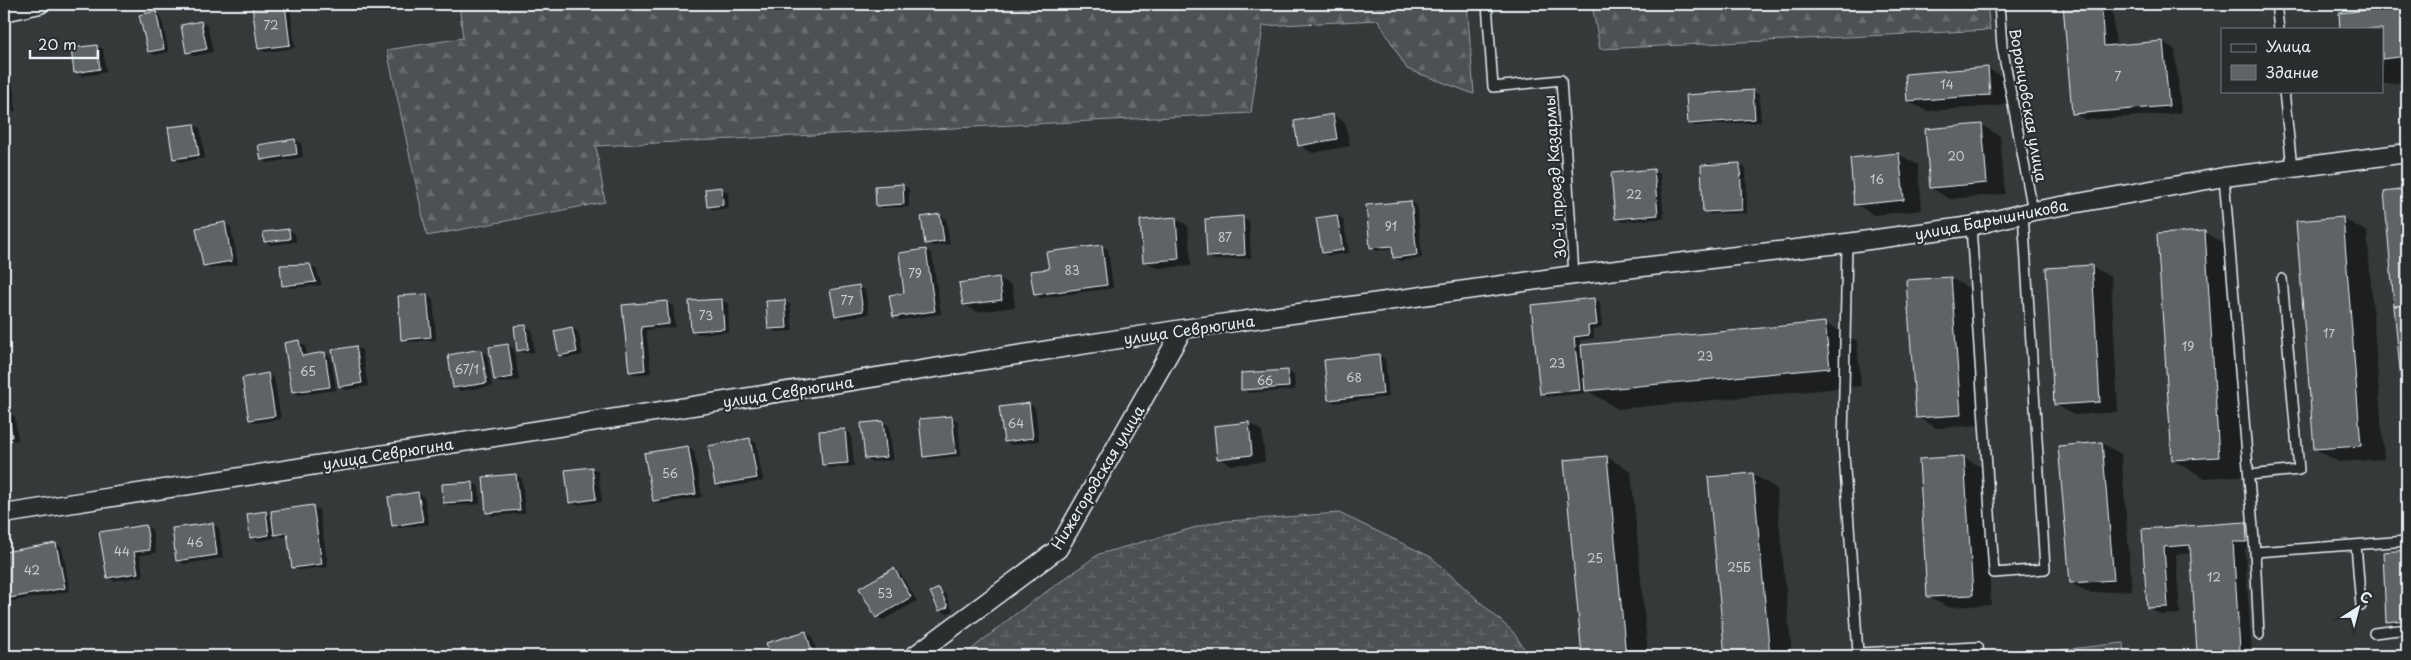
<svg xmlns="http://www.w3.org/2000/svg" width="2411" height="660" font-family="'Playpen Sans',sans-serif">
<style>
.green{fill:#4d5152;stroke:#9aa1a5}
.forest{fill:url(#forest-firs);stroke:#9aa1a5}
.wetland{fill:url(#wetland-marsh);stroke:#9aa1a5}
.shadow{fill:#0007}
.building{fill:#5f6365;stroke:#e8f1f8}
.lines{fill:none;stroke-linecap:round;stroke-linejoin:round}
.service-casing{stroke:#e8f1f8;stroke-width:12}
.minor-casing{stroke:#e8f1f8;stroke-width:21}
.service{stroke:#2a2d2e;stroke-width:9}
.minor{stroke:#2a2d2e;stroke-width:18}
.labels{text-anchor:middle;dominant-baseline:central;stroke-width:4.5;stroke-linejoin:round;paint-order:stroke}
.number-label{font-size:12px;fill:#c6ced3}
.street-label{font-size:15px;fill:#e8f1f8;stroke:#2a2d2e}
</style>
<defs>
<pattern id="forest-firs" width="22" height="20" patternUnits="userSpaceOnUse" patternTransform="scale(1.25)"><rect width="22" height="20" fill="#4d5152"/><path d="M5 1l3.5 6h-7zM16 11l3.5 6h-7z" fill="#676a6c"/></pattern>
<pattern id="wetland-marsh" width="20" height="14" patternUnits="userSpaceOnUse" patternTransform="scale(1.25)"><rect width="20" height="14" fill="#4d5152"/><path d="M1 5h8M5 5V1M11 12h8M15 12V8" fill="none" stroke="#676a6c"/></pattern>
</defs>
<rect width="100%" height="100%" fill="#35393a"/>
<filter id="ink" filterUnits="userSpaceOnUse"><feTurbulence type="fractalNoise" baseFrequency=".02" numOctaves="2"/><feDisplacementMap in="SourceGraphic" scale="10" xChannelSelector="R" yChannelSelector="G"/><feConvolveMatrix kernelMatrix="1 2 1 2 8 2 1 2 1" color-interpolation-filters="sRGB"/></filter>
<g filter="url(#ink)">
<path class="green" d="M2123 643 2124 656H2061L2060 650Z"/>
<path class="forest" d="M459 4H1467L1474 94 1407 69 1378 20 1263 26 1251 113 596 146 605 202 427 236 387 50 463 38Z
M1592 4H1987L1990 30 1600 49Z"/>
<path class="wetland" d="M1339 513 1431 557 1513 632 1529 656H963L1018 612 1099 554 1215 522Z"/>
<path class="shadow" d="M285 4 290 7 295 48 265 52 259 48 254 7Z
M375 4H411L412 6 382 13 376 9Z
M2064 4H2112L2116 46 2163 42 2175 50 2181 113 2086 120 2073 113Z
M2407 7V82L2383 84 2382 29 2340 14Z
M155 12 161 16 169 52 155 55 149 52Z
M201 22 207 25 213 52 194 56 187 52Z
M97 46 103 49 106 72 82 76 76 72Z
M1987 68 2006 79 2008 105 1927 111 1908 101Z
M4 76 12 79 16 111 4 112Z
M1752 91 1759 95 1761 122 1695 126 1689 123Z
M1333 115 1345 123 1350 146 1312 153 1299 145Z
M194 125 200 128 205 158 180 162 174 158Z
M1981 125 2000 136 2005 194 1950 199 1931 188Z
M295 140 301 143 303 157 268 163 262 159Z
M1899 154 1918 165 1922 210 1874 215 1856 204Z
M1739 165 1746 168 1747 213 1711 214 1704 211Z
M1654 171 1660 174 1664 218 1622 222 1616 218 1612 174Z
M903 185 909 189V207L883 208 877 205Z
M721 189 728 192 729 208 714 210 708 206Z
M2407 191V438L2385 193Z
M1411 202 1417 206 1422 258 1400 261 1394 257V249L1377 251 1371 247 1367 207Z
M940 215 946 219 950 244 932 246 926 243Z
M1337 216 1343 219 1349 253 1329 256 1323 253 1317 219Z
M1175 218 1188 226 1191 266 1157 268 1144 261Z
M1242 218 1249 221 1251 258 1214 260 1208 256Z
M2343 218 2367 232 2384 459 2339 462 2315 449Z
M225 224 231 227 238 264 211 269 205 265Z
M289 230 295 234 296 242 271 245 265 241Z
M2204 232 2236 251 2251 475 2205 478 2173 460Z
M1101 246 1108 249 1113 288 1041 298 1035 294 1050 270Z
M926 250 932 254 941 314 900 320 894 316Z
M309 265 316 269 322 285 290 288 284 285Z
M2092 267 2111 277 2118 412 2074 415 2055 404Z
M999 278 1012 286 1015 307 977 312 964 304Z
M1951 278 1970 289 1980 425 1936 428 1918 417 1908 281Z
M859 286 865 290 869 314 842 319 836 315Z
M427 295 433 299 436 340 409 342 403 339Z
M1594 299 1600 302 1602 327 1593 329 1594 338 1580 340 1581 346 1825 323 1857 341 1861 386 1618 409 1586 390V393L1548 397 1542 393Z
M721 300 728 303 729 332 698 334 692 330Z
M784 301 790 304 793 331 776 332 770 329Z
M666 302 673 306 675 327 646 330 651 373 636 375 630 371 623 306Z
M525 326 532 330 534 352 524 353 518 350Z
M572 328 578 332 583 355 566 358 560 355Z
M299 342 305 345 307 356 325 353 331 357 336 390 299 395 293 392Z
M508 345 514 349 519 380 501 383 495 380Z
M356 347 362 350 368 386 346 390 340 386Z
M481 351 487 354 492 386 460 391 454 387Z
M1379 356 1385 359 1389 397 1335 403 1329 399Z
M1288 371 1294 375 1295 390 1249 393 1243 389Z
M268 375 274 378 281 419 256 423 250 420Z
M1029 404 1035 408 1039 441 1011 445 1005 441Z
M4 414H9L15 417 18 440 4 441Z
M952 418 958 421 961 456 930 459 924 456Z
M883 422 889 426 893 460 872 462 866 458Z
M1249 423 1262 431 1265 462 1231 465 1218 458Z
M845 430 851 434 854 466 830 468 824 465Z
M750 440 756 443 763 481 722 488 716 484Z
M2102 443 2121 454 2132 590 2090 593 2071 583 2060 447Z
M688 447 694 451 702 497 660 504 654 500Z
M1607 457 1631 471 1648 656H1583L1565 461Z
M1964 458 1983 468 1991 605 1947 607 1928 597Z
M592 468 598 471 602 502 576 505 570 502Z
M1752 474 1776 488 1792 656H1726L1709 478Z
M516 475 522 479 525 513 493 516 487 512Z
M473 483 479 487 480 504 450 506 444 502Z
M418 493 424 497 429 524 400 528 394 525Z
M313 507 319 510 328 567 299 570 293 567 289 536 282 537 274 533 275 538 258 541 252 538 266 513 273 517Z
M2245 523 2258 531 2259 548 2245 549 2252 656H2207L2198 652 2192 553 2176 554 2180 614 2161 615 2149 607 2143 530Z
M213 525 219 528 223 558 184 564 178 560Z
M145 526 152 529 156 553 140 555 143 576 114 581 108 577Z
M56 544 62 547 70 591 9 602 4 599V553Z
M2407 552V628H2400L2388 621 2384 553Z
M894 569 900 573 917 601 883 620 877 617Z
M939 590 945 593 953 611 947 614 940 610Z
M806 632 812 636 818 656H772L768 644Z"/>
<path class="building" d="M270 4H285L290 45 258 49 252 6Z
M374 4H402L375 10Z
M2063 4H2101L2104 46 2163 41 2169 106 2072 114Z
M2407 6V56L2382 59V29H2340L2339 13Z
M156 11 164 49 148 52 139 15Z
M201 21 207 49 186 53 181 25Z
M97 45 100 69 74 73 71 48Z
M1988 67 1990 95 1907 101 1905 74Z
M6 74 11 108 4 109V75Z
M1753 90 1755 119 1688 124 1686 95Z
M1333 114 1337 139 1298 146 1294 121Z
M194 124 199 155 173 159 168 127Z
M1982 124 1987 183 1930 188 1925 129Z
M295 139 297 154 261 160 258 145Z
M1899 153 1904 200 1854 205 1850 158Z
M1740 163 1742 210 1703 212 1701 165Z
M1654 169 1658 215 1615 219 1611 173Z
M903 184 904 204 876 206 875 186Z
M722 187 723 205 707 207 705 189Z
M2407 189V305L2394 306 2384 192Z
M1411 201 1417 255 1393 258 1392 246 1370 248 1366 205Z
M940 214 944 241 925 244 921 217Z
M1337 215 1343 250 1322 253 1316 218Z
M1243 216 1245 255 1207 257 1205 219Z
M1176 217 1179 259 1143 262 1140 220Z
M2343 217 2361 446 2314 449 2296 221Z
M225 222 232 261 203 266 196 228Z
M289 229 290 239 264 242 263 232Z
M2205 231 2219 457 2172 460 2157 234Z
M1102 245 1107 285 1034 295 1030 271 1049 269 1046 252Z
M926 249 935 311 893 317 889 295 904 293 899 253Z
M310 264 316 282 282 286 280 265Z
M2092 265 2100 402 2054 405 2046 268Z
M999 277 1002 300 963 305 959 283Z
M1951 277 1961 415 1916 418 1906 280Z
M859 285 863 311 835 316 830 290Z
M427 294 431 337 401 340 398 296Z
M1594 298 1597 325 1588 326 1589 335 1574 337 1580 390 1540 394 1531 305Z
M722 299 724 329 691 331 689 301Z
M785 300 787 328 768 329 766 301Z
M667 301 669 324 641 327 645 370 629 372 622 305Z
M2407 305V445L2394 306Z
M1825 322 1830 368 1585 391 1581 345Z
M526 325 528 349 517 351 514 326Z
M572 327 577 352 559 356 554 331Z
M299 340 302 356 325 352 330 387 292 392 284 343Z
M508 344 513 377 494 380 489 347Z
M356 346 362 383 339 387 332 350Z
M481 349 487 383 453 388 448 355Z
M1379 354 1383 394 1328 400 1324 360Z
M1288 370 1289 387 1241 390V373Z
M268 373 275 416 249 420 242 378Z
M1029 403 1033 438 1004 442 999 407Z
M9 412 12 437 4 438V413Z
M952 416 956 453 923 457 919 419Z
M883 421 887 457 865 459 861 423Z
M1249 422 1252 455 1217 459 1214 426Z
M845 429 848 463 822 465 819 431Z
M750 438 757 478 715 485 708 446Z
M2102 442 2114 580 2070 583 2058 446Z
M688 446 696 494 653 501 644 453Z
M1607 456 1626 656H1582L1564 460Z
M1964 456 1973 595 1927 597 1919 459Z
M592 467 596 499 569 503 565 470Z
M1753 473 1770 656H1725L1708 477Z
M516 474 520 510 486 513 483 477Z
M473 482 474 501 443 503 442 484Z
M418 492 423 521 392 526 388 497Z
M313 505 322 564 292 568 287 533 274 535 271 511Z
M266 511 269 535 250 538 247 514Z
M2246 522 2247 542H2233L2240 650 2197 652 2190 545 2164 547 2168 607 2147 608 2142 529Z
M213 523 217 555 176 561 172 528Z
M146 525 150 550 134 552 138 573 107 578 99 532Z
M56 543 65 588 4 599V552Z
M2407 550V620L2386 622 2383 552Z
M894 568 911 597 876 618 859 588Z
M939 588 948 607 939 611 930 592Z
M806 631 813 656H771L766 643Z"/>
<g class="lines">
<g class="service-casing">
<path id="service" d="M1487 4 1493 87 1561 80 1574 275
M1999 4 2002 46 2033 211
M2276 4 2279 29
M2284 91 2292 168
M2224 177 2255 552
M1971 226 1994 573 2045 569 2023 213
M1847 243 1843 441 1858 653 1978 647 1979 656
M2249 475 2299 470 2282 279
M2356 545 2361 606
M2374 633 2407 629
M2259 635 2255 552 2407 541"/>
</g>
<g class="minor-casing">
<path id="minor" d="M4 12 40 4
M4 514 1183 329 1574 275 1847 243 1971 226 2033 211 2224 177 2407 153
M914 656 1058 549 1183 329"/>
</g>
<use href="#service" class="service"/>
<use href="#minor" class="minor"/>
</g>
</g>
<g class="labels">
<g class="number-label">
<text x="271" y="25">72</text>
<text x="2118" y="76">7</text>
<text x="1947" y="84">14</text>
<text x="1956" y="156">20</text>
<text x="1877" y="179">16</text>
<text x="1634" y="194">22</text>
<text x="1391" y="226">91</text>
<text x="1225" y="237">87</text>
<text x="1072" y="270">83</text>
<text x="915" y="273">79</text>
<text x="847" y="300">77</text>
<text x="706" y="315">73</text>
<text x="2329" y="333">17</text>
<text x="2188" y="346">19</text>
<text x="1705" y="356">23</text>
<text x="1557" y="363">23</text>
<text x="467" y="369">67/1</text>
<text x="308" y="371">65</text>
<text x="1354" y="377">68</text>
<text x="1265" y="380">66</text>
<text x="1016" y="423">64</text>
<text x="670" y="473">56</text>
<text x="195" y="542">46</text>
<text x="122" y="551">44</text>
<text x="1595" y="558">25</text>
<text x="1739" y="567">25Б</text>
<text x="32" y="570">42</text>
<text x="2214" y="577">12</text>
<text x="885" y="593">53</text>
</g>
<g class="street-label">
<text transform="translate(2029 105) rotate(80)">Воронцовская улица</text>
<text transform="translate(1554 177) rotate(-94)">30-й проезд Казармы</text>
<text transform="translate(1991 219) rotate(-11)">улица Барышникова</text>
<text transform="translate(1189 329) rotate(-8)">улица Севрюгина</text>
<text transform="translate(788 391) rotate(-9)">улица Севрюгина</text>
<text transform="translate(388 453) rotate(-9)">улица Севрюгина</text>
<text transform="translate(1097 477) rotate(-59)">Нижегородская улица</text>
</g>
</g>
<rect width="2411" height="660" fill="none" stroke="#2a2d2e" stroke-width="20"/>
<rect x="10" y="10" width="2391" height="640" fill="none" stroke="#e8f1f8" stroke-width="2" filter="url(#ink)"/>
<rect x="2221" y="28" width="162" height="65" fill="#2a2d2e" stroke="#767b7f"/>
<rect x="2231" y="44" width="25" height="8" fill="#2a2d2e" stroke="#767b7f"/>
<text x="2266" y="52" font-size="15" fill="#e8f1f8">Улица</text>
<rect x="2231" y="65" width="25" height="15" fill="#5f6365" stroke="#767b7f"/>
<text x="2266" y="78" font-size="15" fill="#e8f1f8">Здание</text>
<g transform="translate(2358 608) rotate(36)" stroke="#2a2d2e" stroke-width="4" paint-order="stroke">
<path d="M0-4L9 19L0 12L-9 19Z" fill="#e8f1f8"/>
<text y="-8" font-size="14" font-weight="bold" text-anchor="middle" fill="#e8f1f8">С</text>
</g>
<path d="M30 50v8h68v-8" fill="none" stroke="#e8f1f8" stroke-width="2.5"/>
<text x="38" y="50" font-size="15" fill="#e8f1f8" stroke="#2a2d2e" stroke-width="4" paint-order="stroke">20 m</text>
</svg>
